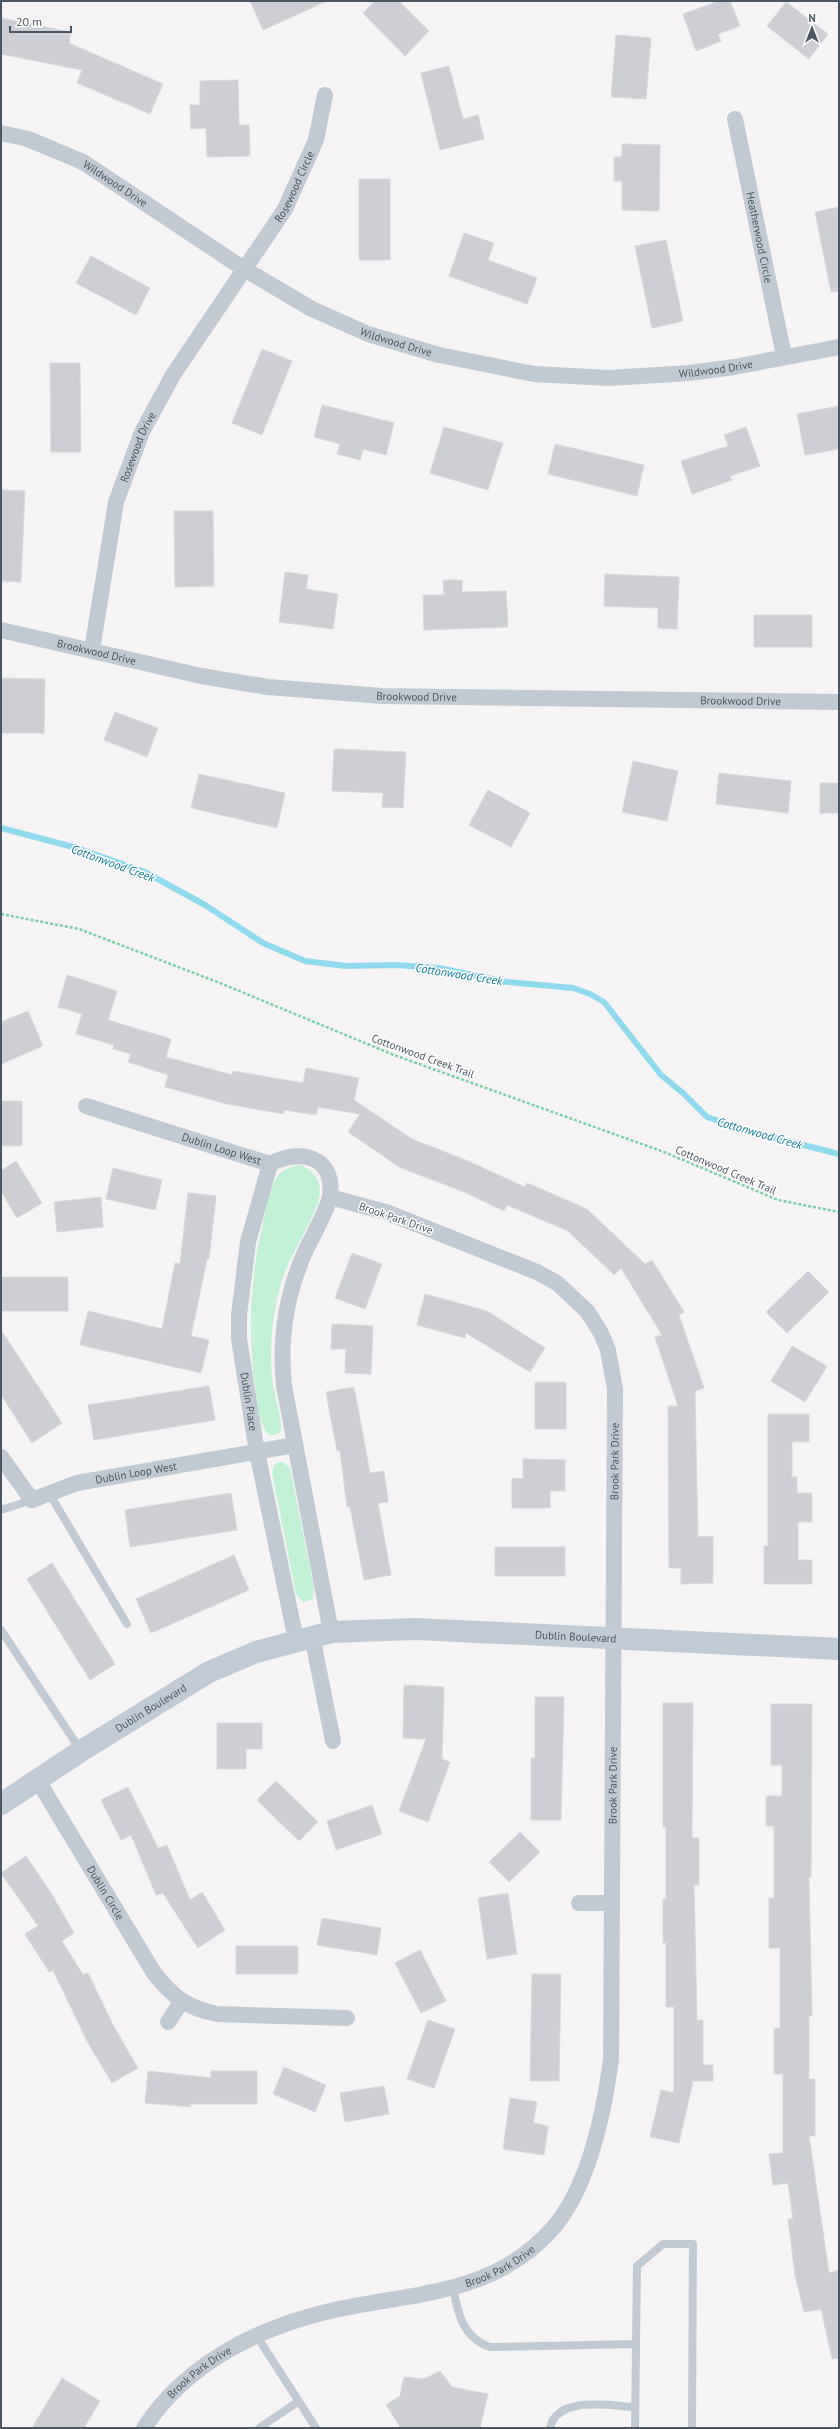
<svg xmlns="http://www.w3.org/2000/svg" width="840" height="2429" font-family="'PT Sans',sans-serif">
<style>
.green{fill:#c3f1d5}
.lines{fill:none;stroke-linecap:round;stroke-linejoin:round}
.stream{stroke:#90daee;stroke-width:6}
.building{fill:#cdcfd5;stroke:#d7d9de}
.path{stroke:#7ad0a6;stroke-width:2.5;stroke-dasharray:3 2;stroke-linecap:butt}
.service{stroke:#c1cad2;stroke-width:8}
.minor{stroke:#c1cad2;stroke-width:16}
.secondary{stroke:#c1cbd6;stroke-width:22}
.labels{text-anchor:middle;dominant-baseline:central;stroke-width:3;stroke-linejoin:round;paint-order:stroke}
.street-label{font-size:11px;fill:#4a5661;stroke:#fff}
.water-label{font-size:12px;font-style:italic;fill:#0c7c9b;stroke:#fff}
</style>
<rect width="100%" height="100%" fill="#f5f3f3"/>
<path class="green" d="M299 1165C310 1168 320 1178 320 1191 320 1211 289 1256 282 1280 273 1310 269 1345 272 1377 274 1394 280 1410 281 1428L280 1433 270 1436C260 1427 259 1411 257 1399 247 1338 249 1280 264 1219 267 1205 270 1188 278 1176 283 1170 291 1166 299 1165Z
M279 1462H283L290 1468 314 1588 313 1599 303 1602 296 1594 272 1472 275 1464Z"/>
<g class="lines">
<path class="stream" d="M1 828 77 848 145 872 205 905 263 943 305 961 346 966 396 965 439 968 507 982 573 988 590 994 604 1002 661 1075 683 1093 707 1117 748 1131 839 1154"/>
</g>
<path class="building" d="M250 1H327L263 30Z
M375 1H399L429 31 405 56 363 13Z
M719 1H730L740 26 718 34 721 41 696 51 683 14Z
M786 2 828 34 809 59 767 26Z
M1 18 71 32 69 43 163 84 150 114 77 83 82 70 1 54Z
M616 35 651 38 646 99 611 97Z
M449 66 463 119 478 115 484 139 440 150 421 73Z
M238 80 239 125H249L250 156 207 157 206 128 191 129 190 105H200V81Z
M622 144 660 145 659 211 622 210V181H614V157H622Z
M359 179H390V260H359Z
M839 207V291L831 292 815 212Z
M464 233 494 243 488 260 537 278 527 304 449 276Z
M666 240 683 321 652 328 635 246Z
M91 256 150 288 136 315 76 283Z
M262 349 292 361 262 435 232 423Z
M50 363H80L81 452H51Z
M322 405 394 423 386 455 363 449 360 460 337 454 340 444 314 437Z
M839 406V449L805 455 797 414Z
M444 427 503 443 488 490 430 473Z
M746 427 760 466 730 476 732 480 692 494 681 461 728 446 724 435Z
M555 444 644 465 637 496 548 474Z
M1 490 25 491 21 582 1 581Z
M174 511H213L214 586 175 587Z
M285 572 308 575 306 589 338 594 333 629 279 622Z
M605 574 679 577 677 629 658 628V608L604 606Z
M443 580H462V592L506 591 508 627 424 630 423 595H444Z
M754 615H812V647H754Z
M1 678 45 679 44 733H1Z
M115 712 158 728 147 757 104 740Z
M334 749 406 752 403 808 382 807 383 793 332 791Z
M633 761 678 771 667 821 622 812Z
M719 773 791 781 788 813 716 804Z
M199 774 285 793 277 828 191 808Z
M820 783H839V813H820Z
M488 790 530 813 511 847 469 825Z
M67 975 117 991 108 1020 171 1039 166 1057 232 1075 233 1071 303 1083 306 1068 359 1078 354 1100 412 1139 468 1161 525 1187 527 1183 587 1209 645 1264 652 1260 684 1312 679 1315 704 1388 695 1391 698 1537 713 1536V1583L681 1584V1568H669L668 1406H678L655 1337 662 1335 621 1268 614 1275 568 1231 507 1205 504 1211 462 1191 401 1168 348 1132 360 1114 318 1107 316 1115 284 1110 283 1114 227 1104 165 1087 168 1075 128 1062 131 1054 113 1049 114 1045 76 1034 82 1014 58 1007Z
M28 1011 43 1046 1 1064V1022Z
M1 1101H22V1146H1Z
M16 1161 42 1203 17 1218 1 1191V1171Z
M113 1168 162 1180 155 1210 106 1199Z
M188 1193 216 1196 209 1259H207L191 1336 209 1340 201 1373 80 1345 88 1311 162 1329 175 1263 180 1264Z
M101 1197 103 1227 57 1232 54 1202Z
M352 1253 382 1264 365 1309 335 1298Z
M808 1271 829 1292 787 1333 766 1312Z
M1 1277H68V1311H1Z
M425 1294 487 1311 545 1348 530 1372 466 1333 465 1338 417 1325Z
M332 1324 373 1326 371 1374 345 1373 346 1349H331Z
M1 1330 62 1423 32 1443 1 1395Z
M792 1346 827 1366 805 1402 771 1381Z
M535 1382H566V1429H535Z
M209 1386 215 1420 94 1440 88 1405Z
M354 1387 370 1473 384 1471 388 1502 378 1503 391 1575 364 1580 350 1507H347L340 1451H337L326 1392Z
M768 1414H809V1442H792V1477H797V1493H812V1522H798V1560H812V1584H764V1546H768Z
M523 1459 565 1460V1491H550V1508H512V1478L523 1479Z
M231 1493 237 1530 130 1547 125 1510Z
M495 1547H565V1576H495Z
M234 1555 249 1590 151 1633 136 1599Z
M52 1563 115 1664 90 1680 27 1579Z
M404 1685 444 1687 442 1759 450 1762 428 1822 399 1811 426 1739 403 1738Z
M535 1697H564L561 1820H531V1758H535Z
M663 1703H693L692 1838H699V1885H694L697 2020H703V2065H713V2081H693L679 2143 650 2137 661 2090 674 2093V2007H666V1943H663V1899H666V1827H663Z
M771 1704H812L811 1877H809L812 2016H809V2079H815V2136H809L829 2273 839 2270V2358L832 2359 821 2309 804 2312 795 2275 788 2219H793L788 2183 773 2185 769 2154 783 2153V2074H774V2028H780V1948H769V1898H774V1826H766V1796H782V1765H771Z
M217 1723H262V1749H246V1769H217Z
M276 1781 318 1822 299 1841 257 1800Z
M128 1787 158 1848 167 1845 190 1900 202 1892 225 1930 198 1948 163 1893 156 1895 131 1835 121 1840 101 1800Z
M372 1805 382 1834 336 1850 327 1821Z
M520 1832 540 1852 509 1882 489 1862Z
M26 1856 51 1893 74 1933 62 1941 83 1975 88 1973 113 2025 138 2068 112 2083 87 2041 53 1970 49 1972 25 1934 38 1926 1 1873Z
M508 1893 517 1954 487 1959 478 1898Z
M322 1918 381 1928 377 1955 317 1945Z
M236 1946H298V1974H236Z
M420 1950 446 2001 421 2013 395 1963Z
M532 1974H561L559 2081H530Z
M428 2020 455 2029 434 2088 407 2079Z
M284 2067 326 2085 315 2112 273 2094Z
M148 2071 211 2078V2071H257V2104H191V2107L145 2103Z
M384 2086 389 2114 345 2122 340 2093Z
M510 2098 537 2102 533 2123 548 2126 544 2155 503 2149Z
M440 2371 452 2387 488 2394 480 2428H401L386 2405 400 2396 404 2377 424 2379Z
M62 2378 100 2401 84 2428H32Z"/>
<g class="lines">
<path class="path" d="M1 914 79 929 220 983 394 1055 664 1152 778 1200 839 1212"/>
<path class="service" d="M49 1493 127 1624
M1 1510 32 1500
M1 1630 81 1751
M453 2288C458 2314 463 2338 490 2347L636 2344
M256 2335 316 2428
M259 2428 299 2401
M550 2428C557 2395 610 2406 635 2407
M635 2428 637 2266 663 2244H693L692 2428"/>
<g class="minor">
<path id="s1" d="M735 119 784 356"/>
<path id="s2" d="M1 133 28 139 83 162 244 269 312 309 368 334 439 355 534 374 609 378 689 373 734 367 839 347"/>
<path id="s3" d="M1 630 201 676 268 687 382 696 839 702"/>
<path id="s4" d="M92 650 116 502 142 432 173 375 285 209 316 140 325 95"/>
<path id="s5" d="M86 1106 270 1164C300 1148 335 1156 330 1196 328 1209 311 1239 305 1252 286 1295 279 1339 284 1386L331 1632"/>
<path id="s6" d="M270 1164 248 1242 239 1315V1339L257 1452 296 1640"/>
<path id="s7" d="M1 1457 32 1500 77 1483 295 1445"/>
<path d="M312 1636 333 1741"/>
<path id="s8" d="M37 1779 154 1973C173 1997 187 2008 217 2014L347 2018"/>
<path d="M579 1903H612"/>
<path d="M168 2022 182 2001"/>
<path id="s9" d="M144 2428C186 2364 257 2328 330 2311 412 2292 493 2297 554 2227 590 2184 604 2112 611 2059L615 1389 608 1350 601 1333 587 1311 557 1283 537 1272 386 1212 330 1197"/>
</g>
<path class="secondary" id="s10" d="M1 1804 81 1751 209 1672 256 1652 331 1632 416 1629 839 1649"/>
</g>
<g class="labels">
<g class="street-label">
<text stroke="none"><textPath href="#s2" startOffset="126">Wildwood Drive</textPath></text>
<text stroke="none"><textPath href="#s4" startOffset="514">Rosewood Circle</textPath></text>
<text stroke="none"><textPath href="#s1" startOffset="121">Heatherwood Circle</textPath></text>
<text stroke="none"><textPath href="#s2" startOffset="450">Wildwood Drive</textPath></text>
<text stroke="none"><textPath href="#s2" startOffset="774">Wildwood Drive</textPath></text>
<text stroke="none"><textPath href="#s4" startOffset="209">Rosewood Drive</textPath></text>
<text stroke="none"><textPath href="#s3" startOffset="98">Brookwood Drive</textPath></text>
<text stroke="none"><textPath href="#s3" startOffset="422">Brookwood Drive</textPath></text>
<text stroke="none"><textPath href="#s3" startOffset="746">Brookwood Drive</textPath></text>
<text transform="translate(423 1056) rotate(20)">Cottonwood Creek Trail</text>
<text stroke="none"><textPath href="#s5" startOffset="142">Dublin Loop West</textPath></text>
<text transform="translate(726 1170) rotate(23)">Cottonwood Creek Trail</text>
<text transform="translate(396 1218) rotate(19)">Brook Park Drive</text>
<text stroke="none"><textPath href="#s6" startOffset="242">Dublin Place</textPath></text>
<text stroke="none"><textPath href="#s9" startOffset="1247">Brook Park Drive</textPath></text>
<text stroke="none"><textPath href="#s7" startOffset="161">Dublin Loop West</textPath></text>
<text stroke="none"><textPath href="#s10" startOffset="620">Dublin Boulevard</textPath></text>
<text stroke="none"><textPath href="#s10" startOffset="178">Dublin Boulevard</textPath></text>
<text stroke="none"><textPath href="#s9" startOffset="923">Brook Park Drive</textPath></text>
<text stroke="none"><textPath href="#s8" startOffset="133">Dublin Circle</textPath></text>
<text stroke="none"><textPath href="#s9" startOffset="402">Brook Park Drive</textPath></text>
<text stroke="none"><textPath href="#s9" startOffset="79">Brook Park Drive</textPath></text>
</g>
<g class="water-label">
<text transform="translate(113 863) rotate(20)">Cottonwood Creek</text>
<text transform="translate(459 974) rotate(9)">Cottonwood Creek</text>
<text transform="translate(760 1133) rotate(16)">Cottonwood Creek</text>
</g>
</g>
<rect width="840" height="2429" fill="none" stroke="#4a5661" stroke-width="4"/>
<g transform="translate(812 28)" stroke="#ffffff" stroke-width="3" paint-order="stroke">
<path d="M0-3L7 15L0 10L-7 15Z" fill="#4a5661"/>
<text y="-6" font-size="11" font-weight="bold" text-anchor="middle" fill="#4a5661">N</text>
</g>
<path d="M10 26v6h61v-6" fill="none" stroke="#4a5661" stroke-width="2"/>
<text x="16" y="26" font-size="12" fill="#4a5661" stroke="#ffffff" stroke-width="3" paint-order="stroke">20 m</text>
</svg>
